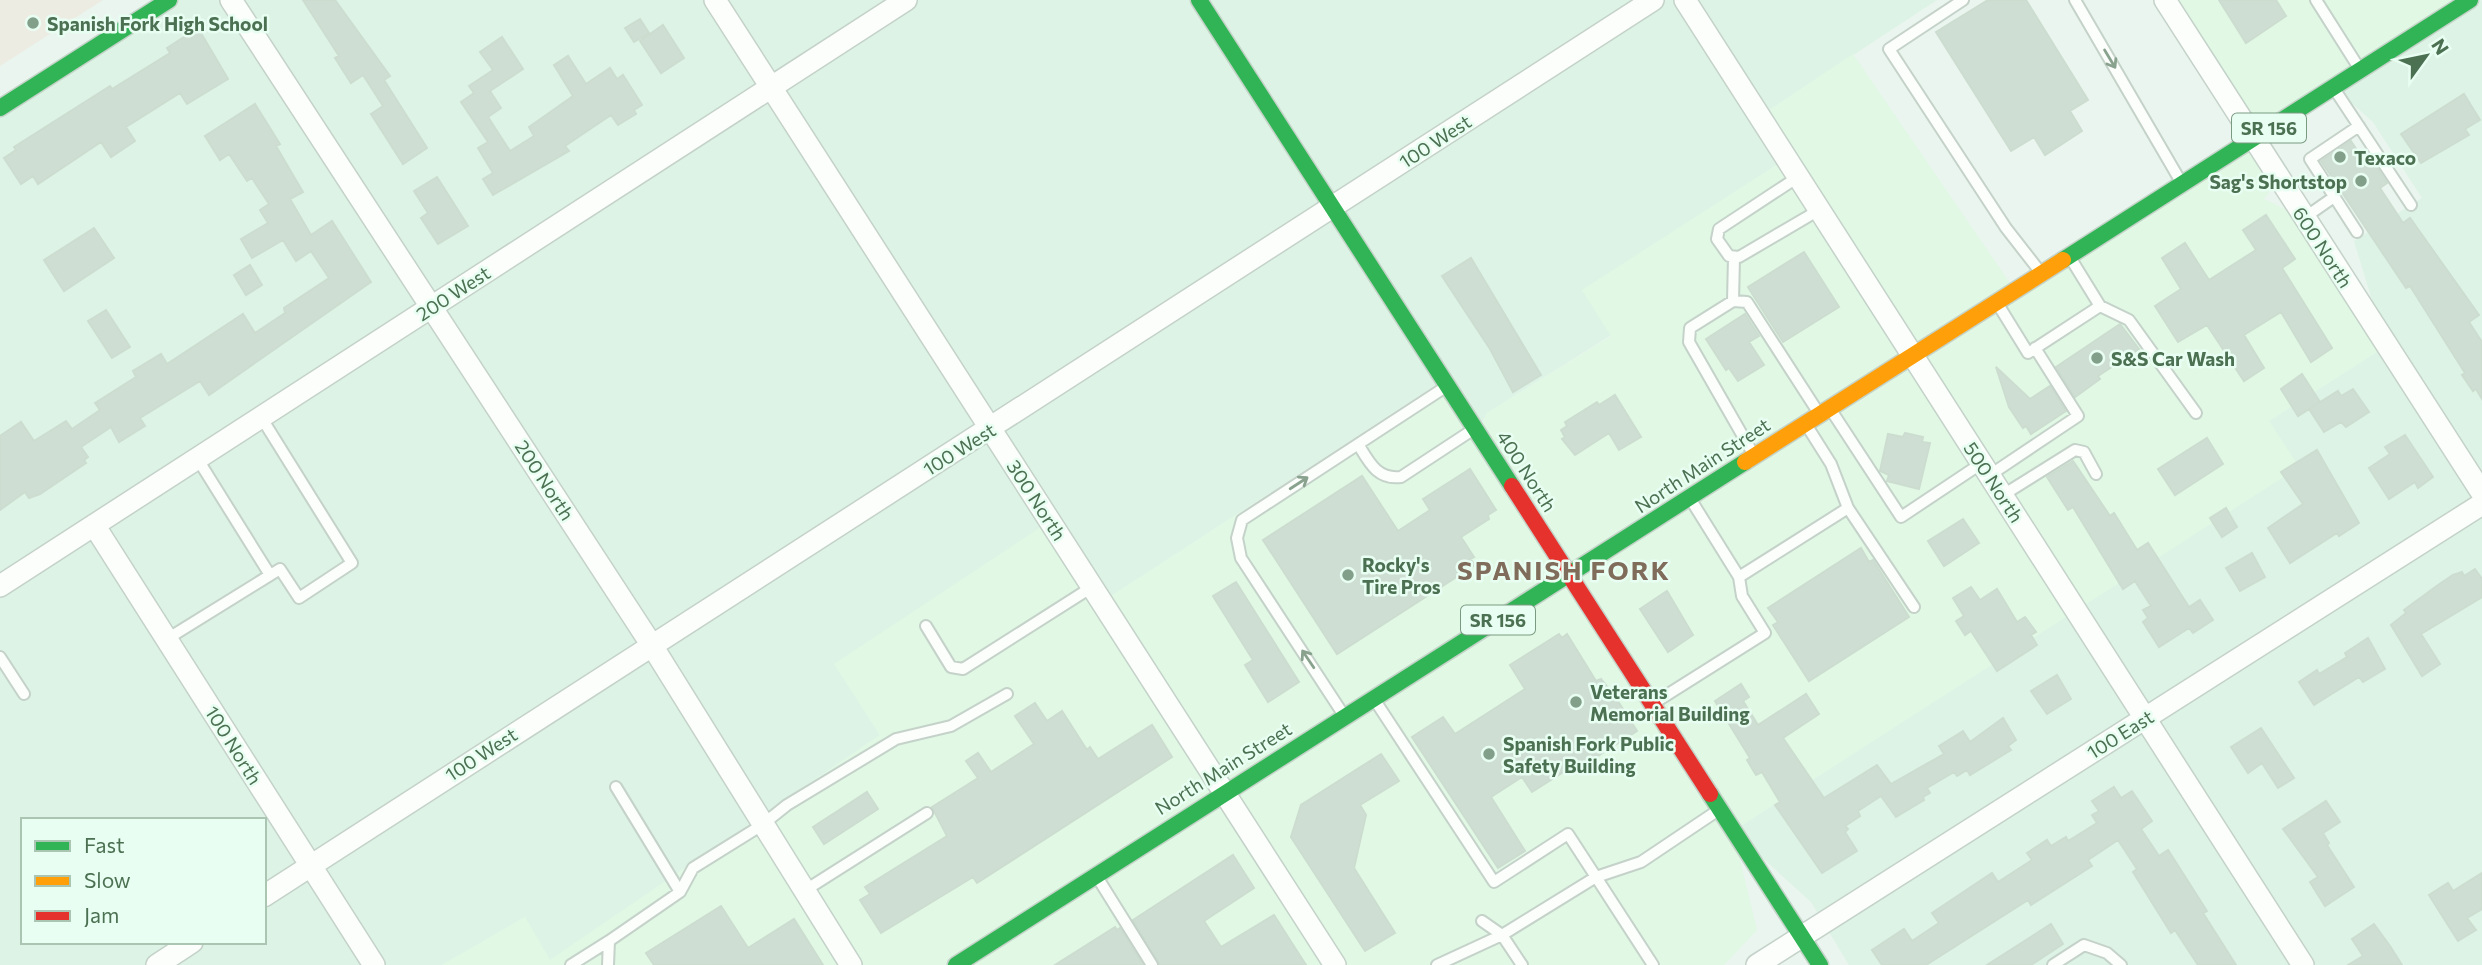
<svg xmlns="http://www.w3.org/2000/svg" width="2482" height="965" font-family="Commissioner,sans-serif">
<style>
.residential{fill:#ddf3e5;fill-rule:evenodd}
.commercial{fill:#e0f8e4}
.education{fill:#edece3}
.building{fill:#cfded3;stroke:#ccddd0;stroke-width:2}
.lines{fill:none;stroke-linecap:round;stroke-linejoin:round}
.lane-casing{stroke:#c4d2c9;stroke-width:14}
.street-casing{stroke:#c4d2c9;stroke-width:24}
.fast-casing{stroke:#c4d2c8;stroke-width:19}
.slow-casing{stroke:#c4d2c8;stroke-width:19}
.jam-casing{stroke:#c4d2c8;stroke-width:19}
.lane{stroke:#fcfefc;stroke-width:10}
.street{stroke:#fcfefc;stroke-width:21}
.fast{stroke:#30b455;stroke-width:16}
.slow{stroke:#ff9f0a;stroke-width:16}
.jam{stroke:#e5322d;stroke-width:16}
.oneway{stroke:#89a28e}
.poi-dot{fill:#829f89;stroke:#e9fef2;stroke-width:2.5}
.labels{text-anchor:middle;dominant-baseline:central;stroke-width:5;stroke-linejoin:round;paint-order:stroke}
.shield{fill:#e9fef2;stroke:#7a9b82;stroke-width:2}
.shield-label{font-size:18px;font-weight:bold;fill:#4b7152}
.poi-label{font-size:19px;font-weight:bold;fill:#4b7152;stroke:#e9fef2;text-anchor:start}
.street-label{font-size:19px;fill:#4b7152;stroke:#e9fef2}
.district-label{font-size:26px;font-weight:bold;letter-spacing:2px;fill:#806c5a;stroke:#e9fef2}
</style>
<rect width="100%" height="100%" fill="#e9f5ee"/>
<path class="residential" d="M169 0H1937L1760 116 1786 159 1583 290 1611 335 1487 413 1477 432 1443 380 1102 602 835 664 880 735 549 961 525 917 442 965H0V108ZM23 820H264V942H23Z
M2482 0V965H1849L1811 902 1733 831 2298 467 2269 421 2386 346 2354 241 2422 198 2373 122 2334 87Z"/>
<path class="commercial" d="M2165 0H2470L2254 139 2279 178 2264 199 2304 218 2386 346 2269 421 2299 467 1733 831 1757 930 1724 965H442L525 917 550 960 880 735 834 664 1050 521 1102 602 1444 380 1478 432 1487 413 1611 336 1582 290 1786 159 1759 117 1853 54 2014 289 2253 139Z"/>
<path class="education" d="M0 0H103L0 66Z"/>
<path class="building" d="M303 0H335L390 76 384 80 427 148 403 164 371 114 383 106 363 75 351 83 335 58 339 56Z
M1988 0H2026L2088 100 2070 111 2082 131 2045 155 2034 137 2011 151 1936 32Z
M2219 0H2276L2286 16 2246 43Z
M640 19 649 33 634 42 625 28Z
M663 25 684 58 661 73 640 41Z
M198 28 228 79 187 104 180 93 126 127 135 141 111 157 101 142 38 184 33 176 21 184 4 158 16 150 14 147 110 86 112 89 170 53 167 48Z
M502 37 523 69 490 91 501 108 488 117 510 151 534 136 529 127 573 96 554 65 568 56 586 84 610 68 617 79 623 75 642 105 634 110 636 114 618 125 611 115 565 146 569 151 493 195 483 179 493 173 478 148 488 142 461 102 474 93 469 86 493 70 480 52Z
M2464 94 2480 120 2465 129 2469 135 2421 163 2401 134Z
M255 104 280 144 276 146 303 192 290 199 311 235 332 221 371 282 209 395 200 381 140 418 145 426 119 442 111 427 81 447 88 457 84 460 86 463 40 494 29 498 25 492 0 510V436L21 422 34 441 66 421 72 429 100 410 95 403 136 377 133 371 161 354 167 364 243 314 255 333 285 313 284 308 329 278 311 251 296 261 283 240 252 258 241 239 268 223 260 210 269 204 252 178 247 181 229 154 220 160 205 136Z
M2351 141 2364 161 2370 157 2387 183 2380 188 2403 223 2410 218 2479 315 2469 322 2482 342V399L2476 389 2473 391 2462 375 2465 373 2410 286 2406 288 2321 161Z
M437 177 468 226 438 244 421 218 428 213 414 191Z
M2266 215 2295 259 2282 268 2332 348 2311 362 2281 312 2244 335 2264 368 2244 381 2207 325 2178 342 2155 306 2181 289 2162 258 2185 243 2209 280 2256 250 2243 230Z
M94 228 114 258 64 291 44 260Z
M1804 252 1839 307 1783 342 1748 287Z
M1471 258 1541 375 1513 392 1490 349 1442 276Z
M250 265 262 285 246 295 234 275Z
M106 310 130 347 112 358 88 321Z
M1745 314 1759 336 1749 342 1764 365 1738 381 1729 368 1726 370 1706 339Z
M2120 324 2139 349 2098 376 2100 379 2075 397 2056 367Z
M1996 367 2030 399 2050 386 2066 411 2031 434 2026 426 2023 428 2009 407Z
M2302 374 2320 402 2298 416 2281 389Z
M2353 389 2369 412 2346 427 2341 422 2324 432 2309 409 2338 391 2341 396Z
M1615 395 1641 437 1619 450 1609 433 1575 455 1562 439 1565 437 1561 430 1567 426 1565 422 1597 402 1599 405Z
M1905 433 1923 437 1922 442 1930 443 1919 489 1887 481 1889 475 1880 471 1888 434 1903 437Z
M2405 435 2433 477 2418 488 2415 482 2389 499 2369 468 2390 454 2385 447Z
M2207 438 2223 464 2175 495 2158 469Z
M2317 450 2359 523 2339 536 2337 533 2290 563 2268 528 2303 504 2281 472Z
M2073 461 2110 516 2114 513 2137 550 2148 543 2189 607 2200 600 2213 620 2193 633 2189 628 2159 647 2143 622 2148 618 2143 610 2151 606 2135 581 2123 589 2073 507 2068 510 2047 477Z
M1470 469 1496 510 1488 515 1489 519 1461 537 1474 557 1470 559 1475 565 1337 654 1263 540 1362 476 1398 531 1430 510 1423 499Z
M2226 508 2237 527 2222 537 2210 518Z
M1963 519 1979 543 1944 566 1928 541Z
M1861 548 1869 562 1873 560 1909 617 1809 681 1773 625 1778 622 1768 608Z
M2252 553 2265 577 2240 591 2226 568Z
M2475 569 2482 579V597L2421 634 2440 664 2422 676 2391 625 2406 613 2404 610 2438 585 2453 575 2462 572 2464 576Z
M1236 582 1299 682 1268 702 1245 665 1253 660 1213 596Z
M1971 587 1980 600 1997 589 2017 622 2025 617 2036 632 2031 635 2037 645 1997 671 1971 631 1965 635 1956 621 1964 616 1953 598Z
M1667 591 1693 635 1668 652 1640 609Z
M1559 634 1562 638 1567 634 1596 681 1601 679 1614 695 1637 731 1576 770 1573 766 1532 792 1522 777 1491 797 1525 851 1498 868 1412 737 1443 717 1455 734 1525 689 1510 665Z
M2368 638 2385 669 2363 682 2359 677 2314 705 2299 682 2317 670 2319 674 2347 657 2345 653Z
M2057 675 2071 699 2047 714 2031 691Z
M1741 684 1749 697 1743 701 1758 725 1806 694 1819 714 1783 738 1824 798 1877 765 1891 784 1944 754 1939 746 1963 731 1970 742 2003 718 2016 740 2008 746 2011 750 1970 775 1967 770 1957 776 1954 772 1927 788 1930 793 1923 797 1924 800 1896 817 1881 796 1858 811 1860 816 1845 826 1848 829 1845 832 1857 851 1822 873 1775 805 1780 802 1762 772 1756 775 1747 760 1750 758 1715 701Z
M1035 703 1047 721 1062 711 1087 750 1090 747 1098 759 1152 725 1172 757 977 883 973 877 881 933 860 900 870 894 865 887 947 836 932 807 978 778 966 761 978 753 991 772 1034 744 1015 716Z
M2261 728 2294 778 2278 788 2262 763 2248 773 2231 747Z
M1381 754 1399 781 1360 805 1366 815 1354 868 1395 933 1365 951 1291 837 1301 805Z
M2114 787 2121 798 2132 791 2152 821 2141 829 2159 856 2168 850 2207 911 2203 913 2236 965H2198L2175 930 2171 933 2133 872 2137 869 2118 840 2088 860 2092 866 2031 905 2028 900 1926 965H1882L1872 950 1904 929 1912 941 1939 923 1932 913 1992 873 1998 882 2032 860 2027 853 2047 840 2051 846 2066 837 2068 841 2097 823 2092 815 2099 811 2092 801Z
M867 792 878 809 824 844 813 827Z
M2326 801 2340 822 2323 833 2329 843 2327 845 2354 887 2325 906 2310 882 2318 877 2283 829Z
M1233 855 1254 888 1204 921 1221 947 1274 915 1306 965H1160L1133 920Z
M2482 873V909L2467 918 2476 930 2458 941 2429 895 2448 883 2453 891Z
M721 906 748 948 794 919 823 965H654L646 953Z
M2051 924 2063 944 2031 965H1987Z
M2374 924 2390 946 2402 965H2348L2363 956 2352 939Z
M1115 927 1117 930 1120 928 1143 965H1055Z"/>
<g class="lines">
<g class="lane-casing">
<path id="lane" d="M1963 0 1889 49 2006 228 2038 269
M2075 0 2181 182
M2316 0 2359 68
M2335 90 2411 205
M1798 177 1719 229 1717 239 1729 256 1739 257 1819 210
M2304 218 2334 197
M2357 232 2310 159 2359 126
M2071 259 2100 306 2129 320 2196 413
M1733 301 1734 257
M1999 306 2028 353 2100 306
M1831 410 1901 517 1982 463
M1358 444C1369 462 1377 480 1401 477L1474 429
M1752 452 1689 342 1690 328 1733 301 1747 302 1818 412
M197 458 270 575
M1990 475 2078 416 2035 348
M2003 495 2075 450 2084 452 2096 474
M1691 500 1739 577
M1848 508 1914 607
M926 626 951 667 963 669 1092 587
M167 639 280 569 299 598 352 563 261 417
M0 657 24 694
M1376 702 1494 882 1568 834 1596 877 1641 862 1717 811
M1654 703 1765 633 1742 596 1739 577 1848 508 1831 464 1807 426
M1343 714 1241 558 1237 538 1242 520 1444 388
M616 787 680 892
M1099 880 1152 965
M804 891 927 813
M571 965 609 941
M608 965 609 941 680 892 693 868 762 825 787 805 896 739 951 726 1007 694
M1437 965 1502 935 1482 921
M1522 965 1502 935 1596 877 1653 965
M2053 965 2084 945 2107 953 2121 965"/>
</g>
<g class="street-casing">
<path id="street" d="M231 0 651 644 851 965
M715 0 1335 965
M1685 0 2303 965
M2165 0 2482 493
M94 525 374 965
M0 586 906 0
M264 896 1653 0
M157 965 192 942
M1757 965 2482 504"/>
</g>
<g class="fast-casing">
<path id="fast" d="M1199 0 1512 486
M0 108 169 0
M2063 260 2470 0
M1710 794 1820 965
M956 965 1745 462"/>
</g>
<g class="slow-casing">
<path id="slow" d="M1745 462 2063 260"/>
</g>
<g class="jam-casing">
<path id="jam" d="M1512 486 1710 794"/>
</g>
<use href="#lane" class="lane"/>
<use href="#street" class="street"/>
<use href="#fast" class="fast"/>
<use href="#slow" class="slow"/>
<use href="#jam" class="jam"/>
</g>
<defs><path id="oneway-shaft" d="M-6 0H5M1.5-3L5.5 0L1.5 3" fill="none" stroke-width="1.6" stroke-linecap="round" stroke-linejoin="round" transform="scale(1.75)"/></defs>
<g class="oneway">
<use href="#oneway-shaft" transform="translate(2110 59) rotate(59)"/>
<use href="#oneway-shaft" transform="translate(1299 483) rotate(-33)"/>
<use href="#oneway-shaft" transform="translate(1308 659) rotate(-124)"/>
</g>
<g class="poi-dot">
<circle cx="33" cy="23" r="7"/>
<circle cx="2340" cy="157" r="7"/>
<circle cx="2361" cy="181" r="7"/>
<circle cx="2097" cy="358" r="7"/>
<circle cx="1348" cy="575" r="7"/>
<circle cx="1576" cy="702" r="7"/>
<circle cx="1489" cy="754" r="7"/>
</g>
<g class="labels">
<g class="shield">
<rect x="2232" y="113.5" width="74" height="29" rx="5"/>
<rect x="1461" y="605.5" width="74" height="29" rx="5"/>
</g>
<g class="shield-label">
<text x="2269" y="128">SR 156</text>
<text x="1498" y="620">SR 156</text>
</g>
<g class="poi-label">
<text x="47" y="23">Spanish Fork High School</text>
<text x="2354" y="157">Texaco</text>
<text x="2347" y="181" text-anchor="end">Sag's Shortstop</text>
<text x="2111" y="358">S&amp;S Car Wash</text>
<text x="1362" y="564">Rocky's<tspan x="1362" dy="22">Tire Pros</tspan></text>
<text x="1590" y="691">Veterans<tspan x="1590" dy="22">Memorial Building</tspan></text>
<text x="1503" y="743">Spanish Fork Public<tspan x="1503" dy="22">Safety Building</tspan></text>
</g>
<g class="street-label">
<text transform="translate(1435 141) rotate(-33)">100 West</text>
<text transform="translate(2323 247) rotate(57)">600 North</text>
<text transform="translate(453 293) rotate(-33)">200 West</text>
<text transform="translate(959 449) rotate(-32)">100 West</text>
<text transform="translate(1702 465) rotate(-33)">North Main Street</text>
<text transform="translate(1527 471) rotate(57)">400 North</text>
<text transform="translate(545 480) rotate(57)">200 North</text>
<text transform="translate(1994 482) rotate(57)">500 North</text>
<text transform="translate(1037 500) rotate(57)">300 North</text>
<text transform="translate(2120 734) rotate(-32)">100 East</text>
<text transform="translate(234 745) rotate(58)">100 North</text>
<text transform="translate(481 754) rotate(-33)">100 West</text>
<text transform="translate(1223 768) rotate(-32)">North Main Street</text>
</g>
<g class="district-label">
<text x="1564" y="569">SPANISH FORK</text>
</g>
</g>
<rect x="21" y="818" width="245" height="126" fill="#e9fef2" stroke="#aac6b2" stroke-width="2"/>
<rect x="35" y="841" width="35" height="10" fill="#30b455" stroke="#aac6b2" stroke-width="2"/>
<text x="84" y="853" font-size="21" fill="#4b7152">Fast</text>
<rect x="35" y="876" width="35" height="10" fill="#ff9f0a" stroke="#aac6b2" stroke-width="2"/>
<text x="84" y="888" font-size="21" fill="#4b7152">Slow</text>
<rect x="35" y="911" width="35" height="10" fill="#e5322d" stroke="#aac6b2" stroke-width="2"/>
<text x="84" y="923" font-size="21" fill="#4b7152">Jam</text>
<g transform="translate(2426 56) rotate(57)" stroke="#e9fef2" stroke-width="5" paint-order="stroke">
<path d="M0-5L12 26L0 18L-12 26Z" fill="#4b7152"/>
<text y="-10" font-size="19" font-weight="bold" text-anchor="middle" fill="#4b7152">N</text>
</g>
</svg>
